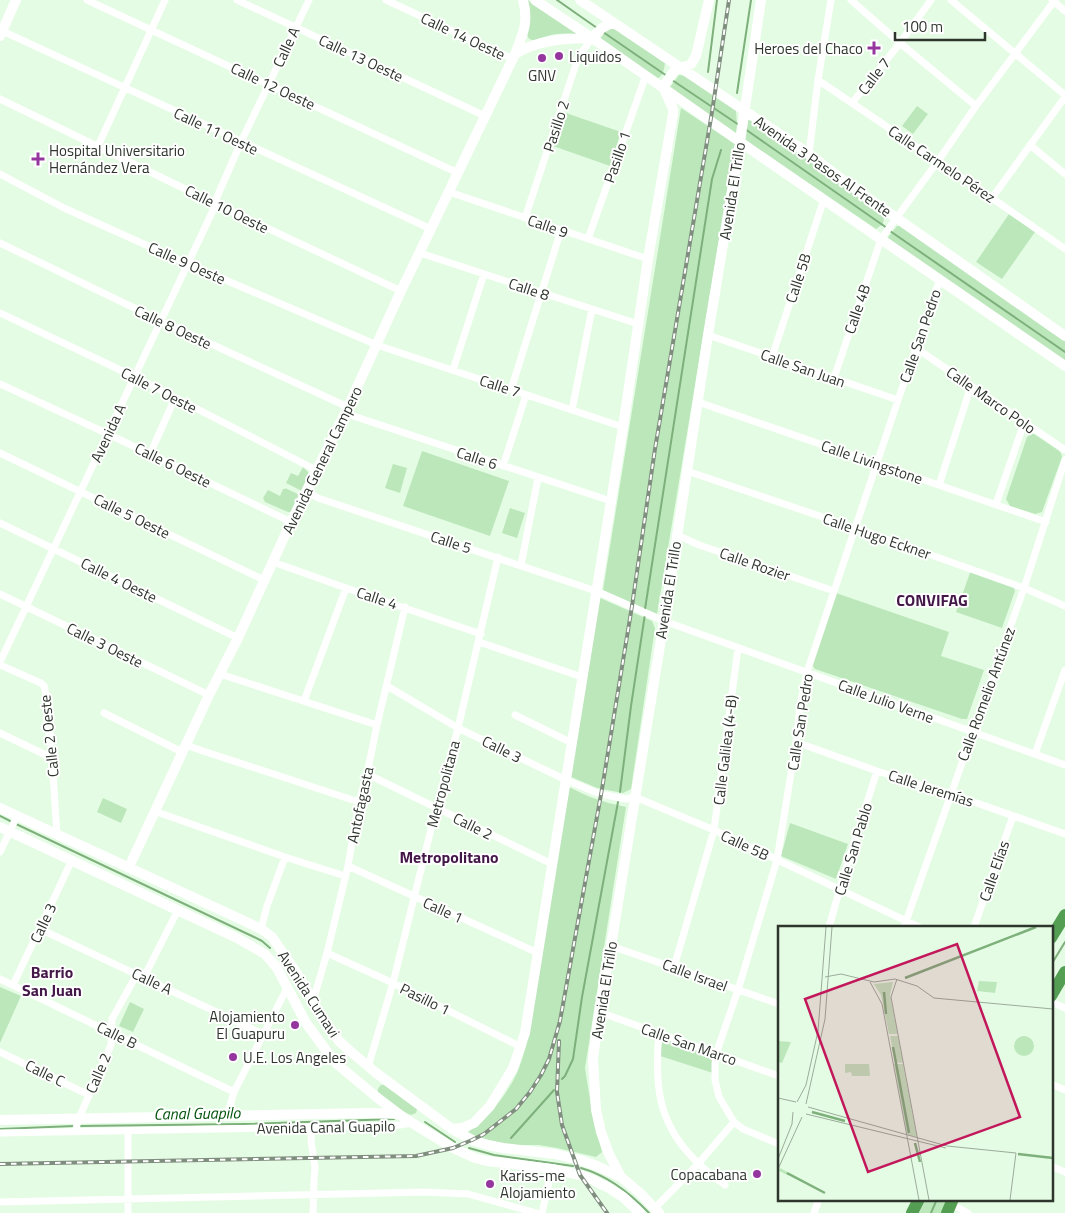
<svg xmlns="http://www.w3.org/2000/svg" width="1065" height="1213" font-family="'Titillium Web',sans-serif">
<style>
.green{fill:#bce7bb}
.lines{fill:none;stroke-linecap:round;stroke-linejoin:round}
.stream{stroke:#7db07b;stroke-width:2}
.street{stroke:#fff;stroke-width:7}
.secondary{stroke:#fff;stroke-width:10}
.highway{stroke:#549e54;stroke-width:12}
.rail-casing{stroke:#808e7f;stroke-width:4}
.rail{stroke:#fff;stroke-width:2;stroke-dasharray:5.5;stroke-linecap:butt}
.poi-dot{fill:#95369f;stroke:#fff;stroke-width:2}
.labels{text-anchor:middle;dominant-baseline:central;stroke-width:4;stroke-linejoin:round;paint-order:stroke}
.street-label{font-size:15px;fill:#2d352c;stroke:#fff}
.poi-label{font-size:15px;fill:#2d352c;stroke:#fff;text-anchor:start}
.neighbourhood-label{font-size:16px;font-weight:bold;fill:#441749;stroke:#fff}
.water-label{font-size:16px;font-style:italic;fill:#01520b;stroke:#fff}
.inset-river{fill:none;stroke:#7db07b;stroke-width:2.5}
.inset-road{fill:none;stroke:#9bac9a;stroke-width:1}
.view{fill:#c2185b;fill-opacity:0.15;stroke:#c2185b;stroke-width:2.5}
.inset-edge{fill:none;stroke:#2d352c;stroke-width:2.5}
</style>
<rect width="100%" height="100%" fill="#e5fce4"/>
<path class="green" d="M528 0 577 34C567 33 554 33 544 37 540 38 536 42 532 40 528 39 528 37 527 34Z
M613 27 665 63C664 70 663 77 656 79L600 40 605 31Z
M679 75 688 76 736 110 737 125 736 134 670 87Z
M917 106 928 114 913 134 902 126Z
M681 108 735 144 657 614 603 590Z
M563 112 621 132 610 166 553 146Z
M748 118 882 211 884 218 883 224 876 229 745 140Z
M1009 214 1035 232 1002 279 976 262Z
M897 226H902L1065 339V362L886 240Z
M1031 434H1034L1058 450 1061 453 1062 457 1042 512 1035 514 1010 506 1006 499 1027 437Z
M422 451 509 481 490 536 403 506Z
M393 464 407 468 400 493 385 488Z
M303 467 308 472 309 476 302 491 286 483 291 473 298 476Z
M285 488 300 495 291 512H288L265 502 263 498 268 490 280 496 283 489H285Z
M510 508 525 513 517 538 502 533Z
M971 570 1013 586 1015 591 1002 628 956 612Z
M836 593 949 632 941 656 984 670 967 719H962L815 669 812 665Z
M598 597 652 621 655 628 631 789 623 793 597 788 569 776Z
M567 786C588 797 602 802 626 807L585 1068 592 1112 602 1152 596 1157 557 1148 539 1145H512L488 1141 467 1133C488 1118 506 1096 517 1073 521 1064 523 1055 526 1047Z
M103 798 127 809 121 823 97 812Z
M790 823 848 844 836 879 781 856Z
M0 987 21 996 0 1043Z
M130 1002 144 1009 133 1032 119 1026Z
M664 1038 709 1054 713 1059V1073L660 1056 662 1039Z
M381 1085H384L417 1109 416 1113 411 1115C399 1110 389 1102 378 1094 377 1090 378 1088 381 1085Z
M926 1199H947L941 1213H919Z"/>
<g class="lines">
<path class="stream" d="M557 0 597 28
M603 32 667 76
M708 72 717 0
M672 80 739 125
M737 93 751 0
M745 129 887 228
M890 231 1065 352
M645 609 712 179 721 150
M620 792 631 706 645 614
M0 816 12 822
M16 824 254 937 262 941 270 948
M1051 965 1065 942
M562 1079 565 1076 573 1059 582 997 618 802
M425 1122 455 1142
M79 1126 245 1124 394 1119
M0 1129 74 1126
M511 1138 554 1090
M469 1148 494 1155 573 1166
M581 1168C609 1176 630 1193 649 1213
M931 1213 937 1199"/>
<path class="street" d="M87 0 458 173
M237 0 485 116
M386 0 513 59
M851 0 900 43 976 106
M951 0 1065 95
M1052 0 1065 11
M0 30 431 229
M818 80 992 198 1065 249
M0 99 216 204 401 291
M852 103 900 43 931 0
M1030 145 1065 174
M98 146 165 0
M809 154 818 80 831 0
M0 174 64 208 188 264 377 345 623 427
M449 192 648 259
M992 198 1065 97
M525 218 577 61 580 55 592 38
M588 239 646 75
M0 243 161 321 348 407
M420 253 638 324
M0 313 135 377 316 470
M708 335 898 400
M916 348 1065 450
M772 357 824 199
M453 370 484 274
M834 378 881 239 938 161 976 106 1055 0
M0 384 108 434 291 522
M511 390 561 230
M698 402 1046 522
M572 410 592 309
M344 413 611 501
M0 453 264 580
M150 454 175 398
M503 466 526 395
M687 471 855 528 1024 588 1065 606
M939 485 971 386
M307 492 318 498 596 591 664 621 1065 765
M996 504 1024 423
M0 523 238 638
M677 535 699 545 834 591
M273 562 346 588 481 634
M521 565 538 478
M0 594 209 695
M479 642 582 677
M0 662 216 204 217 197 241 142 309 0
M0 665 41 683 44 686 46 694 52 758 57 835
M220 674 377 725
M387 686 458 728 566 780 600 794 626 799 635 797 714 830 919 927
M304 701 346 588
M104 713 182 752
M515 715 572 743
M0 733 52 758
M796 742 877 771 951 794 1065 834
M186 745 203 751 359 802
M1035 754 1065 670
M367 774 552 864
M154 811 285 857 345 876
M0 852 17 816
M348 866 538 953
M829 927 842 881 877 771
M904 927 1024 588 1065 460
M974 927 1013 816
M40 929 263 1034
M261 929 267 906 285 857
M611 946 779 1004
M327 953 393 983 521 1047
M674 967 714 830 738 648
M144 977 178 910
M0 979 234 1092
M13 985 72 860
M313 1001 327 953 348 866 359 802 367 774 377 725 405 607
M1051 1002 1065 1008
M599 1012 779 1076
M659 1033C654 1086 658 1125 698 1163 706 1171 716 1178 725 1185
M0 1052 89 1095
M368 1067 393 983 436 809 458 728 498 557
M1051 1084 1065 1090
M227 1116 234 1092 287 988
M312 1128 311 1141 315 1167 314 1180 313 1213
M128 1131V1213
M75 1132 79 1118 111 1045 112 1019 137 974
M0 1133C133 1131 267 1128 400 1125L411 1123
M779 1144 743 1129 734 1122 719 1097 715 1080V1064L716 1054 738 990 777 860 796 742 800 705 807 672 898 400 916 348 940 279
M1051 1166 1065 1172
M0 1202 424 1192 468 1194 537 1213
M951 1204 968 1213
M655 1208 698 1164 734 1122
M542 1213 552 1169
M814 1213 819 1199"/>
<path class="secondary" d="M535 0 592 38 756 153 1065 366
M580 0 809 154 848 184 1065 336
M0 36 16 0
M515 54C537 40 566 38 592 38L602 28 613 22
M0 808 240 919 261 929 272 937 298 975 324 1020 339 1041 350 1051 375 1072 452 1129 472 1140 488 1145 503 1148 555 1154 580 1160 597 1166 621 1177 641 1194 659 1213
M0 827 237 938 265 954 272 962 277 968 306 1023 328 1053 338 1065 379 1099 404 1118 453 1148 475 1158 487 1161 552 1169 580 1175 591 1179 609 1188 623 1197 640 1213
M129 867 209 695 238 638 291 522 348 407 401 291 515 54C523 34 529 22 523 0
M0 1120 370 1113 398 1114
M452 1129 462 1128 474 1123 490 1106 513 1068 525 1033 623 427 648 259 673 114V109L664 89 665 84 674 71 691 64 696 56 709 0
M621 1177 609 1154 601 1132 596 1110 593 1059 599 1012 611 946 664 621 708 335 740 142 761 0"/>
<path class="highway" d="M1051 938 1065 915
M1051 996 1065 972
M912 1213 919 1199
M947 1213 953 1199"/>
<g class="rail-casing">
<path id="rail" d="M559 1041 557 1092 562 1125 580 1175 607 1213
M0 1164 416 1156 453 1148 472 1140 484 1134 516 1109 530 1092 541 1075 549 1059 560 1021 602 789 632 606 655 449 712 112 729 0"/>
</g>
<use href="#rail" class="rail"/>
</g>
<g class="poi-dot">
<path d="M871.5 40.5h5v5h5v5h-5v5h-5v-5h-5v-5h5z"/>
<circle cx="559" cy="56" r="5"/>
<circle cx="542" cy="58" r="5"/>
<path d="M35.5 151.5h5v5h5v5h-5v5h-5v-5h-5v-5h5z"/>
<circle cx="295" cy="1025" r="5"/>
<circle cx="233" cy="1057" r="5"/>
<circle cx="757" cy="1174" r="5"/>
<circle cx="490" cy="1184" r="5"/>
</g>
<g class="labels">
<g class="street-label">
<text transform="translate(463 36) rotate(25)">Calle 14 Oeste</text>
<text transform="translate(286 47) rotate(-65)">Calle A</text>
<text transform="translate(361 58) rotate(25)">Calle 13 Oeste</text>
<text transform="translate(874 76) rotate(-52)">Calle 7</text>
<text transform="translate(273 86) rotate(25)">Calle 12 Oeste</text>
<text transform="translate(556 126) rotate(-72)">Pasillo 2</text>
<text transform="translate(216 131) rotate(25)">Calle 11 Oeste</text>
<text transform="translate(617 157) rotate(-71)">Pasillo 1</text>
<text transform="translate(942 164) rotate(34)">Calle Carmelo Pérez</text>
<text transform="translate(823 166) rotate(35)">Avenida 3 Pasos Al Frente</text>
<text transform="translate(732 191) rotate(-81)">Avenida El Trillo</text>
<text transform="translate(227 209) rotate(26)">Calle 10 Oeste</text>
<text transform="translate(548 226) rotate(19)">Calle 9</text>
<text transform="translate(187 263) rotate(24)">Calle 9 Oeste</text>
<text transform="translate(798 278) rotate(-72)">Calle 5B</text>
<text transform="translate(529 289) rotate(18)">Calle 8</text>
<text transform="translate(857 309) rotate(-71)">Calle 4B</text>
<text transform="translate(173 327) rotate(25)">Calle 8 Oeste</text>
<text transform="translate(920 336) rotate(-71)">Calle San Pedro</text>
<text transform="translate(803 368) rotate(19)">Calle San Juan</text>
<text transform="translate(500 386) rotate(18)">Calle 7</text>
<text transform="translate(159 390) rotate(27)">Calle 7 Oeste</text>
<text transform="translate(991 400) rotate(35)">Calle Marco Polo</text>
<text transform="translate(108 433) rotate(-65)">Avenida A</text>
<text transform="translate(477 458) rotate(18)">Calle 6</text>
<text transform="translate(322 460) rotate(-64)">Avenida General Campero</text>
<text transform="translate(872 462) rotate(19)">Calle Livingstone</text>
<text transform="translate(173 465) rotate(26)">Calle 6 Oeste</text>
<text transform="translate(132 516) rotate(26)">Calle 5 Oeste</text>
<text transform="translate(877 536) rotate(19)">Calle Hugo Eckner</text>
<text transform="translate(451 542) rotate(18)">Calle 5</text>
<text transform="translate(755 564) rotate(19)">Calle Rozier</text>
<text transform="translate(119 580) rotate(26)">Calle 4 Oeste</text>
<text transform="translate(668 590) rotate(-81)">Avenida El Trillo</text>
<text transform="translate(377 598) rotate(18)">Calle 4</text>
<text transform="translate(105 645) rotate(26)">Calle 3 Oeste</text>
<text transform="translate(986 694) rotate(-70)">Calle Romelio Antúnez</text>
<text transform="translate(886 701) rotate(20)">Calle Julio Verne</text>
<text transform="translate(800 722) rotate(-81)">Calle San Pedro</text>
<text transform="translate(49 736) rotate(-96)">Calle 2 Oeste</text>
<text transform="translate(502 749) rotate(26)">Calle 3</text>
<text transform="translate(725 750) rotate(-83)">Calle Galilea (4-B)</text>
<text transform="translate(443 784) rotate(-75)">Metropolitana</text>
<text transform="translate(931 788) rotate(18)">Calle Jeremías</text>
<text transform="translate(360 805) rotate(-78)">Antofagasta</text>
<text transform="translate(473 826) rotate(26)">Calle 2</text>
<text transform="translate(745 845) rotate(25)">Calle 5B</text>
<text transform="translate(853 849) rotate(-73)">Calle San Pablo</text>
<text transform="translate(994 871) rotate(-71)">Calle Elías</text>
<text transform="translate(443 910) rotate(24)">Calle 1</text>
<text transform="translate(43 923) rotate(-65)">Calle 3</text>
<text transform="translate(695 975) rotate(20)">Calle Israel</text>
<text transform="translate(152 981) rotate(25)">Calle A</text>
<text transform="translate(604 990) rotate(-81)">Avenida El Trillo</text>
<text transform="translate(309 994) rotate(57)">Avenida Cumavi</text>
<text transform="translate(425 999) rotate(26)">Pasillo 1</text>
<text transform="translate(117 1035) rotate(26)">Calle B</text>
<text transform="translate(689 1044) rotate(19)">Calle San Marco</text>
<text transform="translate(45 1073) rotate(26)">Calle C</text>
<text transform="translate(98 1073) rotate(-67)">Calle 2</text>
<text transform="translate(326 1127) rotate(-1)">Avenida Canal Guapilo</text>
</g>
<g class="poi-label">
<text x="863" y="48" text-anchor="end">Heroes del Chaco</text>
<text x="569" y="56">Liquidos</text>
<text x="542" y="75" text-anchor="middle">GNV</text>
<text x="49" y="150">Hospital Universitario<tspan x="49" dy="17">Hernández Vera</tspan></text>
<text x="285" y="1016" text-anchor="end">Alojamiento<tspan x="285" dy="17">El Guapuru</tspan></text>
<text x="243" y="1057">U.E. Los Angeles</text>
<text x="747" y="1174" text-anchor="end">Copacabana</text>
<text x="500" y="1175">Kariss-me<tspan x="500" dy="17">Alojamiento</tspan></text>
</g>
<g class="neighbourhood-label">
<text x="932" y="600">CONVIFAG</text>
<text x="449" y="857">Metropolitano</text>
<text x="52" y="972">Barrio<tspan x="52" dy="18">San Juan</tspan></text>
</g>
<g class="water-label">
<text transform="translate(197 1113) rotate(-1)">Canal Guapilo</text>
</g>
</g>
<g transform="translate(778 926)">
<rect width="275" height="275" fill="#e5fce4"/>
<path d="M201 55 219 56 217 67 199 65ZM115 56 112 69 120 108H111L103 69 96 58ZM236 120a10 10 0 1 1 20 0a10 10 0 1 1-20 0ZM112 110H120L125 137 117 136ZM0 115 13 116 4 137 0 136ZM91 138 92 150H74L73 146 67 147V138ZM116 138H125L139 211 129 209ZM2 242 47 266V267L1 245Z" fill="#bce7bb"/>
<path class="inset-river" d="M127 52 258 1M106 66 108 88M115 121 131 207M34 186 67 195M137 217 142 236M240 228 275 232M9 247 47 267"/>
<path class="inset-road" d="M47 51 63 48 96 56 117 53 139 60 156 72 275 83M119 53 113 71 151 274M92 56 104 78 141 274M0 172 18 176M19 176 28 159 40 105 48 1M28 178 47 93 54 1M30 181 169 220 238 227 232 274M28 188 168 222M0 233 14 198 15 186M0 243 24 191"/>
<path class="view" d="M179 18 242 191 90 246 27 73Z"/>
<rect width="275" height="275" class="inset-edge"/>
</g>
<path d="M895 32v8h90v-8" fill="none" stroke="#2d352c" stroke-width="2.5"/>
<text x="902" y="32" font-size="15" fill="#2d352c" stroke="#ffffff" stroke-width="4" paint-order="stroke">100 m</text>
</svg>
